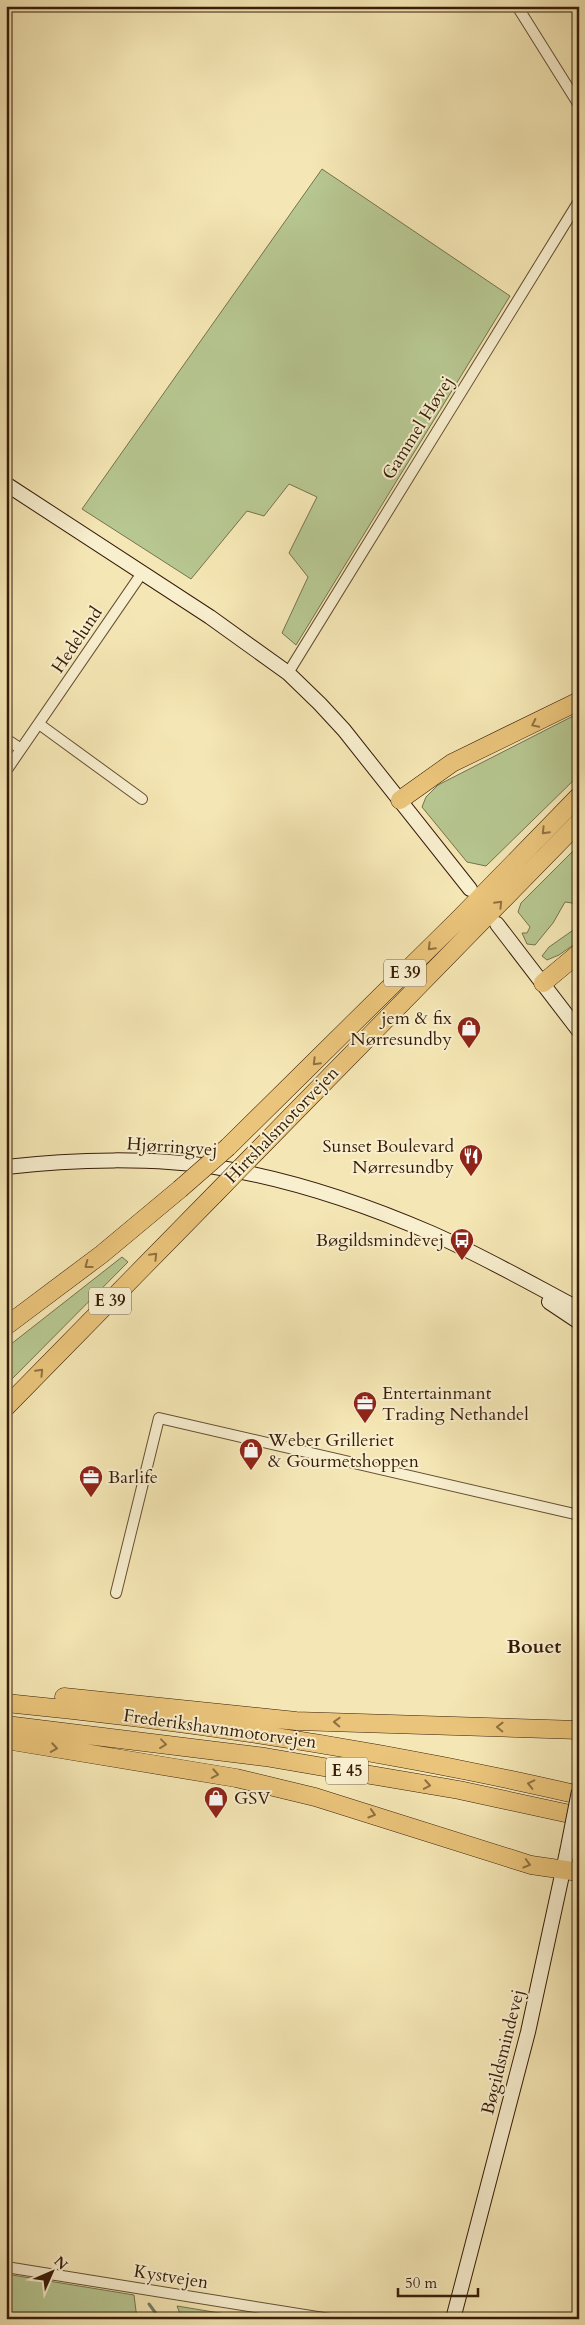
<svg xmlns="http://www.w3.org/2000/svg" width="585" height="2325" font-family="Cardo,serif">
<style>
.green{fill:#b7c791;stroke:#77724c}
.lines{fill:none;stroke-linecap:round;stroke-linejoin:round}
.stream{stroke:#747e69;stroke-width:3}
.street-casing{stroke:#664f33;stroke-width:12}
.secondary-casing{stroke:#371c08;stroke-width:16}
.highway-casing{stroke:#371c08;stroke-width:19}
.street{stroke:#f8efcf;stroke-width:10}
.secondary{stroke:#f8efcf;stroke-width:14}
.highway{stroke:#eac47a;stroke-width:18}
.secondary-bridge-casing{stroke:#371c08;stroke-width:16;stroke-linecap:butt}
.highway-bridge-casing{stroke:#371c08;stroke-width:19;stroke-linecap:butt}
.secondary-bridge{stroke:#f8efcf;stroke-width:14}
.highway-bridge{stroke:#eac47a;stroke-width:18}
.oneway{stroke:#907041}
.labels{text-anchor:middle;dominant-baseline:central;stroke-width:4;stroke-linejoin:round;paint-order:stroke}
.shield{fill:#f8efcf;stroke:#715b44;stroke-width:1}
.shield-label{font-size:16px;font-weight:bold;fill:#371c08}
.street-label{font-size:18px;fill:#371c08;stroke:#f8efcf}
.poi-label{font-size:18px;fill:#371c08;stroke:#f8efcf;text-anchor:start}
.quarter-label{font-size:20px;font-weight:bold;fill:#371c08;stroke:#f8efcf}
</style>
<rect width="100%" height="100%" fill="#f5e7b5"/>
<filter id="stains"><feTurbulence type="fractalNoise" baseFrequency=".004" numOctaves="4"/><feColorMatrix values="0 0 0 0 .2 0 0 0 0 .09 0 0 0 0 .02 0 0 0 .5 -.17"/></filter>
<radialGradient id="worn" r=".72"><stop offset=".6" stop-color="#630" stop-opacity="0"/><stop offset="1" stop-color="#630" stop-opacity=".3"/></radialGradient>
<path class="green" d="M322 169 510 296 296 645 282 633 308 577 289 553 317 497 289 484 264 516 247 511 191 579 82 509Z
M579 713V775L486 866 467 862 422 807 426 797 438 785Z
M579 845V904L565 902 553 923 535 945 527 944 522 933H527L530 927 518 912 521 903Z
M579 926V941L559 955 547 960 542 956 549 947Z
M122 1257 128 1262 6 1385V1348Z
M6 2274 134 2295 137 2319H6Z
M177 2306 256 2319H182Z"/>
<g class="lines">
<path class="stream" d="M149 2304 160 2319"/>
<g class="street-casing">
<path id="street" d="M517 6 579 105
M288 673 579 201
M39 724 142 799
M6 739 21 749
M6 771 142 573
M116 1593 159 1418 579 1515
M6 2267 330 2319"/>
</g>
<g class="secondary-casing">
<path id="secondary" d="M6 484 210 617 288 673 320 704 344 730 470 889
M497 924 579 1031
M6 1167C73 1159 155 1157 221 1168 293 1180 364 1204 431 1233 481 1255 530 1283 579 1309
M549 1302 579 1322
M453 2319 528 2032 567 1852"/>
</g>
<g class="highway-casing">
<path id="highway" d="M400 800 452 763 579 701
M543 983 579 953
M228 1147 460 918 579 796
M257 1151 579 822
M6 1326 102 1254 180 1189
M6 1407 214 1195
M64 1697 296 1721 579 1730
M6 1703C199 1722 390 1751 579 1795
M6 1725 265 1757 459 1790 579 1816
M6 1740 236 1778 315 1797 531 1865 579 1872"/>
</g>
<use href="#street" class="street"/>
<use href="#secondary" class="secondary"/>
<use href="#highway" class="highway"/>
<g class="secondary-bridge-casing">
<path id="secondary-bridge" d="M567 1852 579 1791"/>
</g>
<g class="highway-bridge-casing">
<path id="highway-bridge" d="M180 1189 228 1147
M214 1195 257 1151"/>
</g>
<use href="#secondary-bridge" class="secondary-bridge"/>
<use href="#highway-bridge" class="highway-bridge"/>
</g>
<defs><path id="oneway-chevron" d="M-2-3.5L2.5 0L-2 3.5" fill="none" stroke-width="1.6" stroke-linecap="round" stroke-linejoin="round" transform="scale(1.25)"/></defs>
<g class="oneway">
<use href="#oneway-chevron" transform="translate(535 724) rotate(154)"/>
<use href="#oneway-chevron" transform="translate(545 831) rotate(134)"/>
<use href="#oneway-chevron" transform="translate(499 904) rotate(-46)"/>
<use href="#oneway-chevron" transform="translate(431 947) rotate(135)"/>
<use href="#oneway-chevron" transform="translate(316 1062) rotate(135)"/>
<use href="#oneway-chevron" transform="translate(154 1256) rotate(-46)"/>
<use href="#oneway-chevron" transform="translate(88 1265) rotate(143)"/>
<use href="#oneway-chevron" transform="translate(40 1372) rotate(-46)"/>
<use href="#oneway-chevron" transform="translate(337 1722) rotate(-178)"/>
<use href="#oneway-chevron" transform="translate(500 1727) rotate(-179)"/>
<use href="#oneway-chevron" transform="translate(163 1744) rotate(7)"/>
<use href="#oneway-chevron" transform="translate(54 1748) rotate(9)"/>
<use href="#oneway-chevron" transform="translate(215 1774) rotate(10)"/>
<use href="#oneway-chevron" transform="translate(531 1784) rotate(-167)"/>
<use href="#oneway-chevron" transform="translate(427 1785) rotate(10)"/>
<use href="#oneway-chevron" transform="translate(372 1814) rotate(17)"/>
<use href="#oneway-chevron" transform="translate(527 1864) rotate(16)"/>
</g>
<defs>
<g id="shop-pin" transform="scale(1.25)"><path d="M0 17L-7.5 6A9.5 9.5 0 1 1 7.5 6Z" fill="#8f2418" stroke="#f8efcf"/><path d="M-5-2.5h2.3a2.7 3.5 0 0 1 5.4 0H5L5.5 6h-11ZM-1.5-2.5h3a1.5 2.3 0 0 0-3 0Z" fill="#fff"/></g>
<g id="restaurant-pin" transform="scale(1.25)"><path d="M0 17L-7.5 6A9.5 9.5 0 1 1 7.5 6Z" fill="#8f2418" stroke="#f8efcf"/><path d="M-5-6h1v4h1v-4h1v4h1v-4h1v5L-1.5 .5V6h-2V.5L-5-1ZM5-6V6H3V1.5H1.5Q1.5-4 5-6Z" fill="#fff"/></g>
<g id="bus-pin" transform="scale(1.25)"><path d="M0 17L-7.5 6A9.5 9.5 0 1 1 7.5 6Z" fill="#8f2418" stroke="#f8efcf"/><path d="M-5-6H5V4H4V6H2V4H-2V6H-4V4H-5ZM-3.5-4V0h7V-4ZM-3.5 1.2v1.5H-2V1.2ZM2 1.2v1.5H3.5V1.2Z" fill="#fff"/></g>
<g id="office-pin" transform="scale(1.25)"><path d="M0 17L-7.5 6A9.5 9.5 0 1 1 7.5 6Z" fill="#8f2418" stroke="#f8efcf"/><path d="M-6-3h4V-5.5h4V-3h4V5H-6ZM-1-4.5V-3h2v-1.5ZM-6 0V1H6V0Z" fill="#fff"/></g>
</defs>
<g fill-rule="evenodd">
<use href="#shop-pin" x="469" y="1028"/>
<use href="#restaurant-pin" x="471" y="1156"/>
<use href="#bus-pin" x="462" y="1240"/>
<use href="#office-pin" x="365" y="1403"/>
<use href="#shop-pin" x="251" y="1450"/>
<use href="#office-pin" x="91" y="1477"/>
<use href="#shop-pin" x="216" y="1798"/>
</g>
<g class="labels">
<g class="shield">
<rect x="384" y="959.5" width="42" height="27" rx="4"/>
<rect x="89" y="1287.5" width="42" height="27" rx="4"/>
<rect x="326" y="1757.5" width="42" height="27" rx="4"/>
</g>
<g class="shield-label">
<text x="405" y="973">E 39</text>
<text x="110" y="1301">E 39</text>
<text x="347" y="1771">E 45</text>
</g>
<g class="street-label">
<text transform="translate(418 428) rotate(-58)">Gammel Høvej</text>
<text transform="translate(77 640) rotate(-56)">Hedelund</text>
<text transform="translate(282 1125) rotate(-46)">Hirtshalsmotorvejen</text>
<text transform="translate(172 1147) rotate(4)">Hjørringvej</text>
<text transform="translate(220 1729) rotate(8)">Frederikshavnmotorvejen</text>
<text transform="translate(503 2052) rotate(-76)">Bøgildsmindevej</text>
<text transform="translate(171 2277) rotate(9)">Kystvejen</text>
</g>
<g class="poi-label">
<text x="452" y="1018" text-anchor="end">jem &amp; fix<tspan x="452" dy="21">Nørresundby</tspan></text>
<text x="454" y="1146" text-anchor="end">Sunset Boulevard<tspan x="454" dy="21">Nørresundby</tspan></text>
<text x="444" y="1240" text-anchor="end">Bøgildsmindevej</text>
<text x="382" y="1393">Entertainmant<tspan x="382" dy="21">Trading Nethandel</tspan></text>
<text x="268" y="1440">Weber Grilleriet<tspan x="268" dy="21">&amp; Gourmetshoppen</tspan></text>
<text x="108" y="1477">Barlife</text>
<text x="234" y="1798">GSV</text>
</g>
<g class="quarter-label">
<text x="534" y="1646">Bouet</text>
</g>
</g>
<rect width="585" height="2325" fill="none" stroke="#f5e7b5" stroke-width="25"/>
<rect x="8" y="8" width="570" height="2310" fill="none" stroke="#371c08" stroke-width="2.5"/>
<rect x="12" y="12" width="560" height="2300" fill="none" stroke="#371c08"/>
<g transform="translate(52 2272) rotate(45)" stroke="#f8efcf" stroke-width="4" paint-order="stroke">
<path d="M0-4L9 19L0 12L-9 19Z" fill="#371c08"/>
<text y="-8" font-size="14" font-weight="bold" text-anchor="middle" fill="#371c08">N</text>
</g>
<path d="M398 2288v8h80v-8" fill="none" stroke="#371c08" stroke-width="2.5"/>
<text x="405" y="2288" font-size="15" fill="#371c08" stroke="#f8efcf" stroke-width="4" paint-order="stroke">50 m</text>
<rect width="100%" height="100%" filter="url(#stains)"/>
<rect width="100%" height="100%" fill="url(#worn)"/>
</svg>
